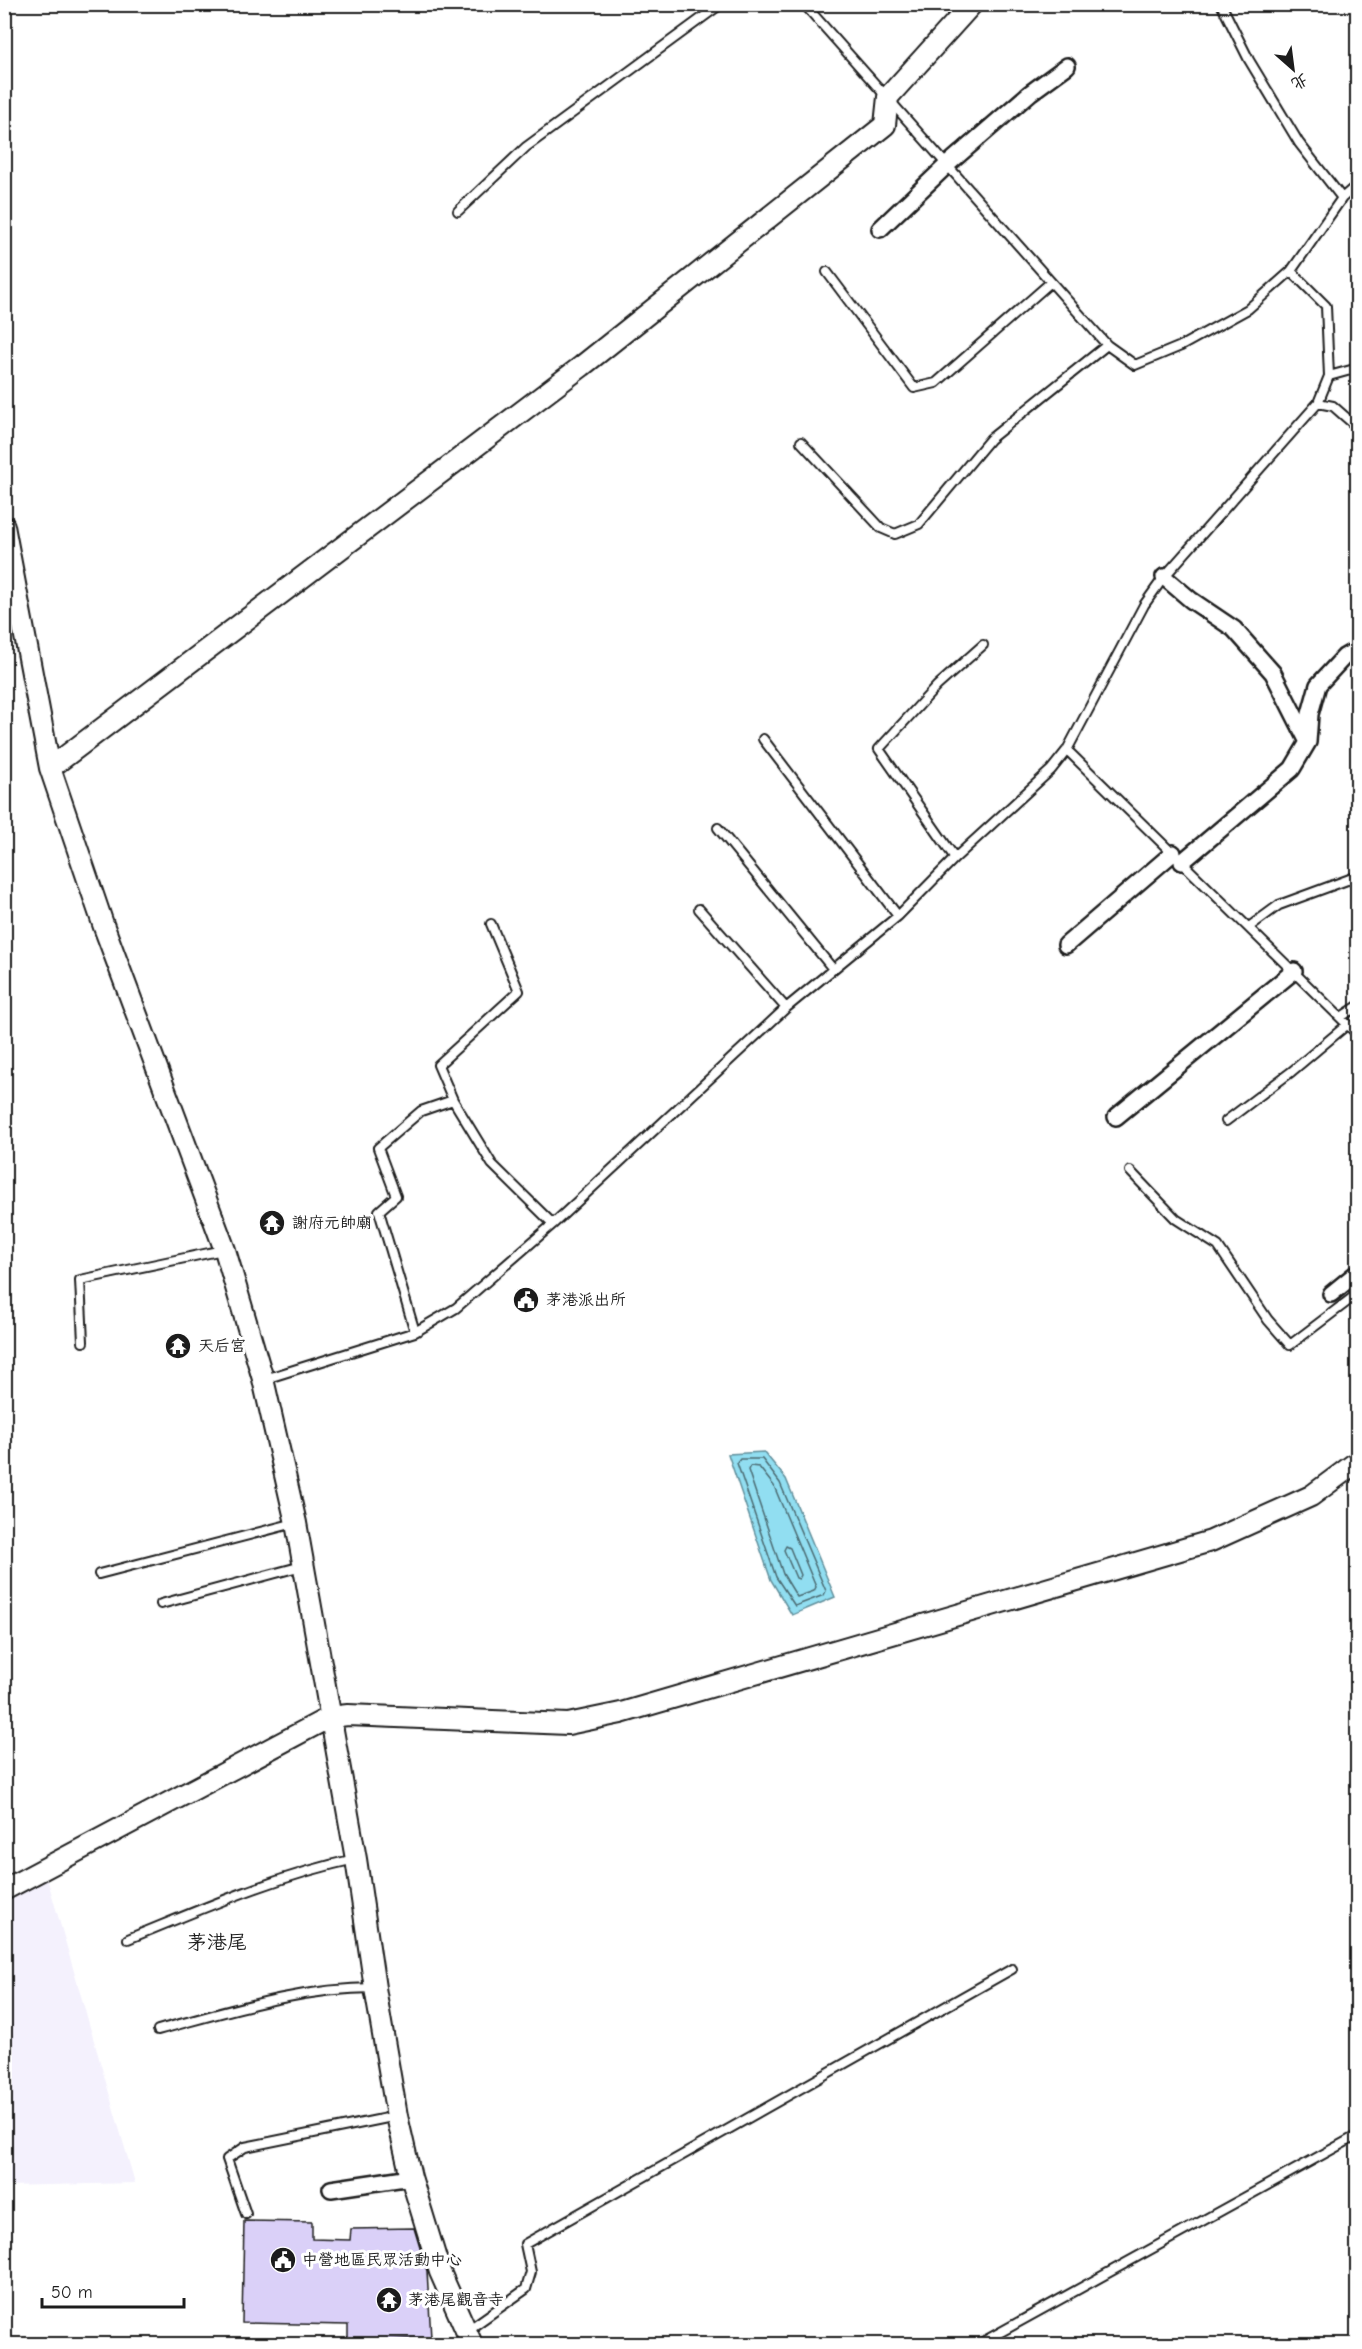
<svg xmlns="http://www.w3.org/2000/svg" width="1362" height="2349" font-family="'Comic Neue','LXGW WenKai TC',sans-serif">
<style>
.built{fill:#f4f1fd}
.water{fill:#91def1;stroke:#62909c;stroke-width:1.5}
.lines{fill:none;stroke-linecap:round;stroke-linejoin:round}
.shore{stroke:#4b6a71;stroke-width:1.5}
.building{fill:#dad0f8;stroke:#1c1c1c;stroke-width:1.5}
.service-casing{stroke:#1c1c1c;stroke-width:12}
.minor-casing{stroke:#1c1c1c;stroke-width:20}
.tertiary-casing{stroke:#1c1c1c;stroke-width:24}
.service{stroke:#fff;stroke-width:8}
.minor{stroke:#fff;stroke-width:15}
.tertiary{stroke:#fff;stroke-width:20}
.labels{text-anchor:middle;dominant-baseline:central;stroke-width:6;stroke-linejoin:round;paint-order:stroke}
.poi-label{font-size:16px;fill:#1c1c1c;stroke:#fff;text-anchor:start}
.quarter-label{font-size:20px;fill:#1c1c1c;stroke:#fff}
</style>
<rect width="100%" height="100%" fill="#fff"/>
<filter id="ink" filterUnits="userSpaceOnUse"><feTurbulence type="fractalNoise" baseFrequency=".0167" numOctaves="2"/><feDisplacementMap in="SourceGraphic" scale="12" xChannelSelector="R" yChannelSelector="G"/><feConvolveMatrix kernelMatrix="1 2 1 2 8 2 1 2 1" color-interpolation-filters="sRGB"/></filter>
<g filter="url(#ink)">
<path class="built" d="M47 1878 135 2183 5 2186 4 1903Z"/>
<path class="water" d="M764 1452 786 1479 835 1597 792 1615 771 1580 728 1454Z"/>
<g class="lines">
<path class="shore" d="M740 1459H762L780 1483 826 1591 824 1595 795 1606 776 1577 737 1463Z
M750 1466 759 1467 774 1486 816 1587 814 1591 797 1597 783 1574 748 1470Z
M786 1546 790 1548 801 1575 799 1579 796 1578 784 1550Z"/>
</g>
<path class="building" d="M244 2221 312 2222V2239L350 2240 351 2229 414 2228 427 2271 431 2338 348 2342V2325L242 2323Z"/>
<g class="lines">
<g class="service-casing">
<path id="service" d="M804 4 1107 345 1135 365 1181 346 1248 309 1291 271
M1221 4 1249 60 1299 143 1342 198
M458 211 526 147 721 4
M827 272 914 388 936 383 1051 282
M1329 376 1326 306 1291 271 1342 198 1358 184
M1318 403 1333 406 1358 428
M801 442 881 528 895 534 919 524 990 439 1107 345
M763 739 898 916
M1067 750 1358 1035
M718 828 833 969
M955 858 879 749 937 686 983 645
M699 909 786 1008
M491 924 519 991 438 1065 453 1100 492 1164 553 1224
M1249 927 1279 905 1358 876
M1341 1017 1358 1006
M1226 1121 1291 1072 1348 1024
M1130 1171 1176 1219 1218 1246 1268 1320 1290 1345 1356 1295 1358 1297
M415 1332 379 1211 396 1196 378 1148 421 1111 453 1100
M83 1342 80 1280 223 1250
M265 1379 415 1332 456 1308 553 1224 786 1008 898 916 955 858 1051 770 1067 750 1144 605 1164 577 1318 403 1329 376 1358 368
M99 1574 295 1523
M161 1604 302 1566
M128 1939C202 1909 276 1876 355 1859
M158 2030C229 2011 299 1988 374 1988
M246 2214 227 2159 245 2147 397 2116
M468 2330 526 2289 531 2272 525 2244 1012 1969
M979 2344 1358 2135"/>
</g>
<g class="minor-casing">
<path id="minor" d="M880 229 947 165 1030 93 1067 66
M1164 577 1191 600 1234 629 1273 673 1308 742
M1182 862 1292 769 1308 742 1310 714 1318 685 1344 657 1358 649
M1066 945 1173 853
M1116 1117 1294 971
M1331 1294 1358 1272
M331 2189 411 2177"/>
</g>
<g class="tertiary-casing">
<path id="tertiary" d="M4 526 50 768 104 927 225 1250 263 1379 296 1523 356 1859 375 1988 397 2116 411 2177 440 2272 472 2344
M50 768 582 366 885 125 888 97 972 4
M4 1890 330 1717 348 1715 568 1724 621 1713 1211 1541 1311 1496 1358 1461"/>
</g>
<use href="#service" class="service"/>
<use href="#minor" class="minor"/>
<use href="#tertiary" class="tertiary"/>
</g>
</g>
<defs>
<g id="temple-disc" transform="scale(1.35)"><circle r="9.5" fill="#1c1c1c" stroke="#fff"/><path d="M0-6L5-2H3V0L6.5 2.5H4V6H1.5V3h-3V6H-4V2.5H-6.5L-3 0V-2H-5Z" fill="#fff"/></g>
<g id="civic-disc" transform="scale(1.35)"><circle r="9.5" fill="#1c1c1c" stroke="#fff"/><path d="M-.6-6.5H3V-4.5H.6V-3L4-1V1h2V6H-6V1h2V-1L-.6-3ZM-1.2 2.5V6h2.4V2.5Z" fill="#fff"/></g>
</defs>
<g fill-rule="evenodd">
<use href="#temple-disc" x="272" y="1223"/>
<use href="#civic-disc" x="526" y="1300"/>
<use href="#temple-disc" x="178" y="1346"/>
<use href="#civic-disc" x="283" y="2260"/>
<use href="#temple-disc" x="389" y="2300"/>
</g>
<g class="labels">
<g class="poi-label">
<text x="292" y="1223">謝府元帥廟</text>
<text x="546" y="1300">茅港派出所</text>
<text x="198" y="1346">天后宮</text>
<text x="302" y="2260">中營地區民眾活動中心</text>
<text x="408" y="2300">茅港尾觀音寺</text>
</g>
<g class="quarter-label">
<text x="217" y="1942">茅港尾</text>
</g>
</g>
<rect width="1362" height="2349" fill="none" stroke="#fff" stroke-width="24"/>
<rect x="12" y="12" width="1338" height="2325" fill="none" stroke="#1c1c1c" stroke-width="2" filter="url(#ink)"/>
<g transform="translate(1293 69) rotate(152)" stroke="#ffffff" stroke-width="4.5" paint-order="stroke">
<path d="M0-4.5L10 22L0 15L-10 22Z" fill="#1c1c1c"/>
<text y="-9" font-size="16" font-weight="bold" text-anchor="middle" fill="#1c1c1c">北</text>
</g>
<path d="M42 2298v9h142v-9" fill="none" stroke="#1c1c1c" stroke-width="3"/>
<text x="51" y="2298" font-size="18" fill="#1c1c1c" stroke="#ffffff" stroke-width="4.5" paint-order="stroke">50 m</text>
</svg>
